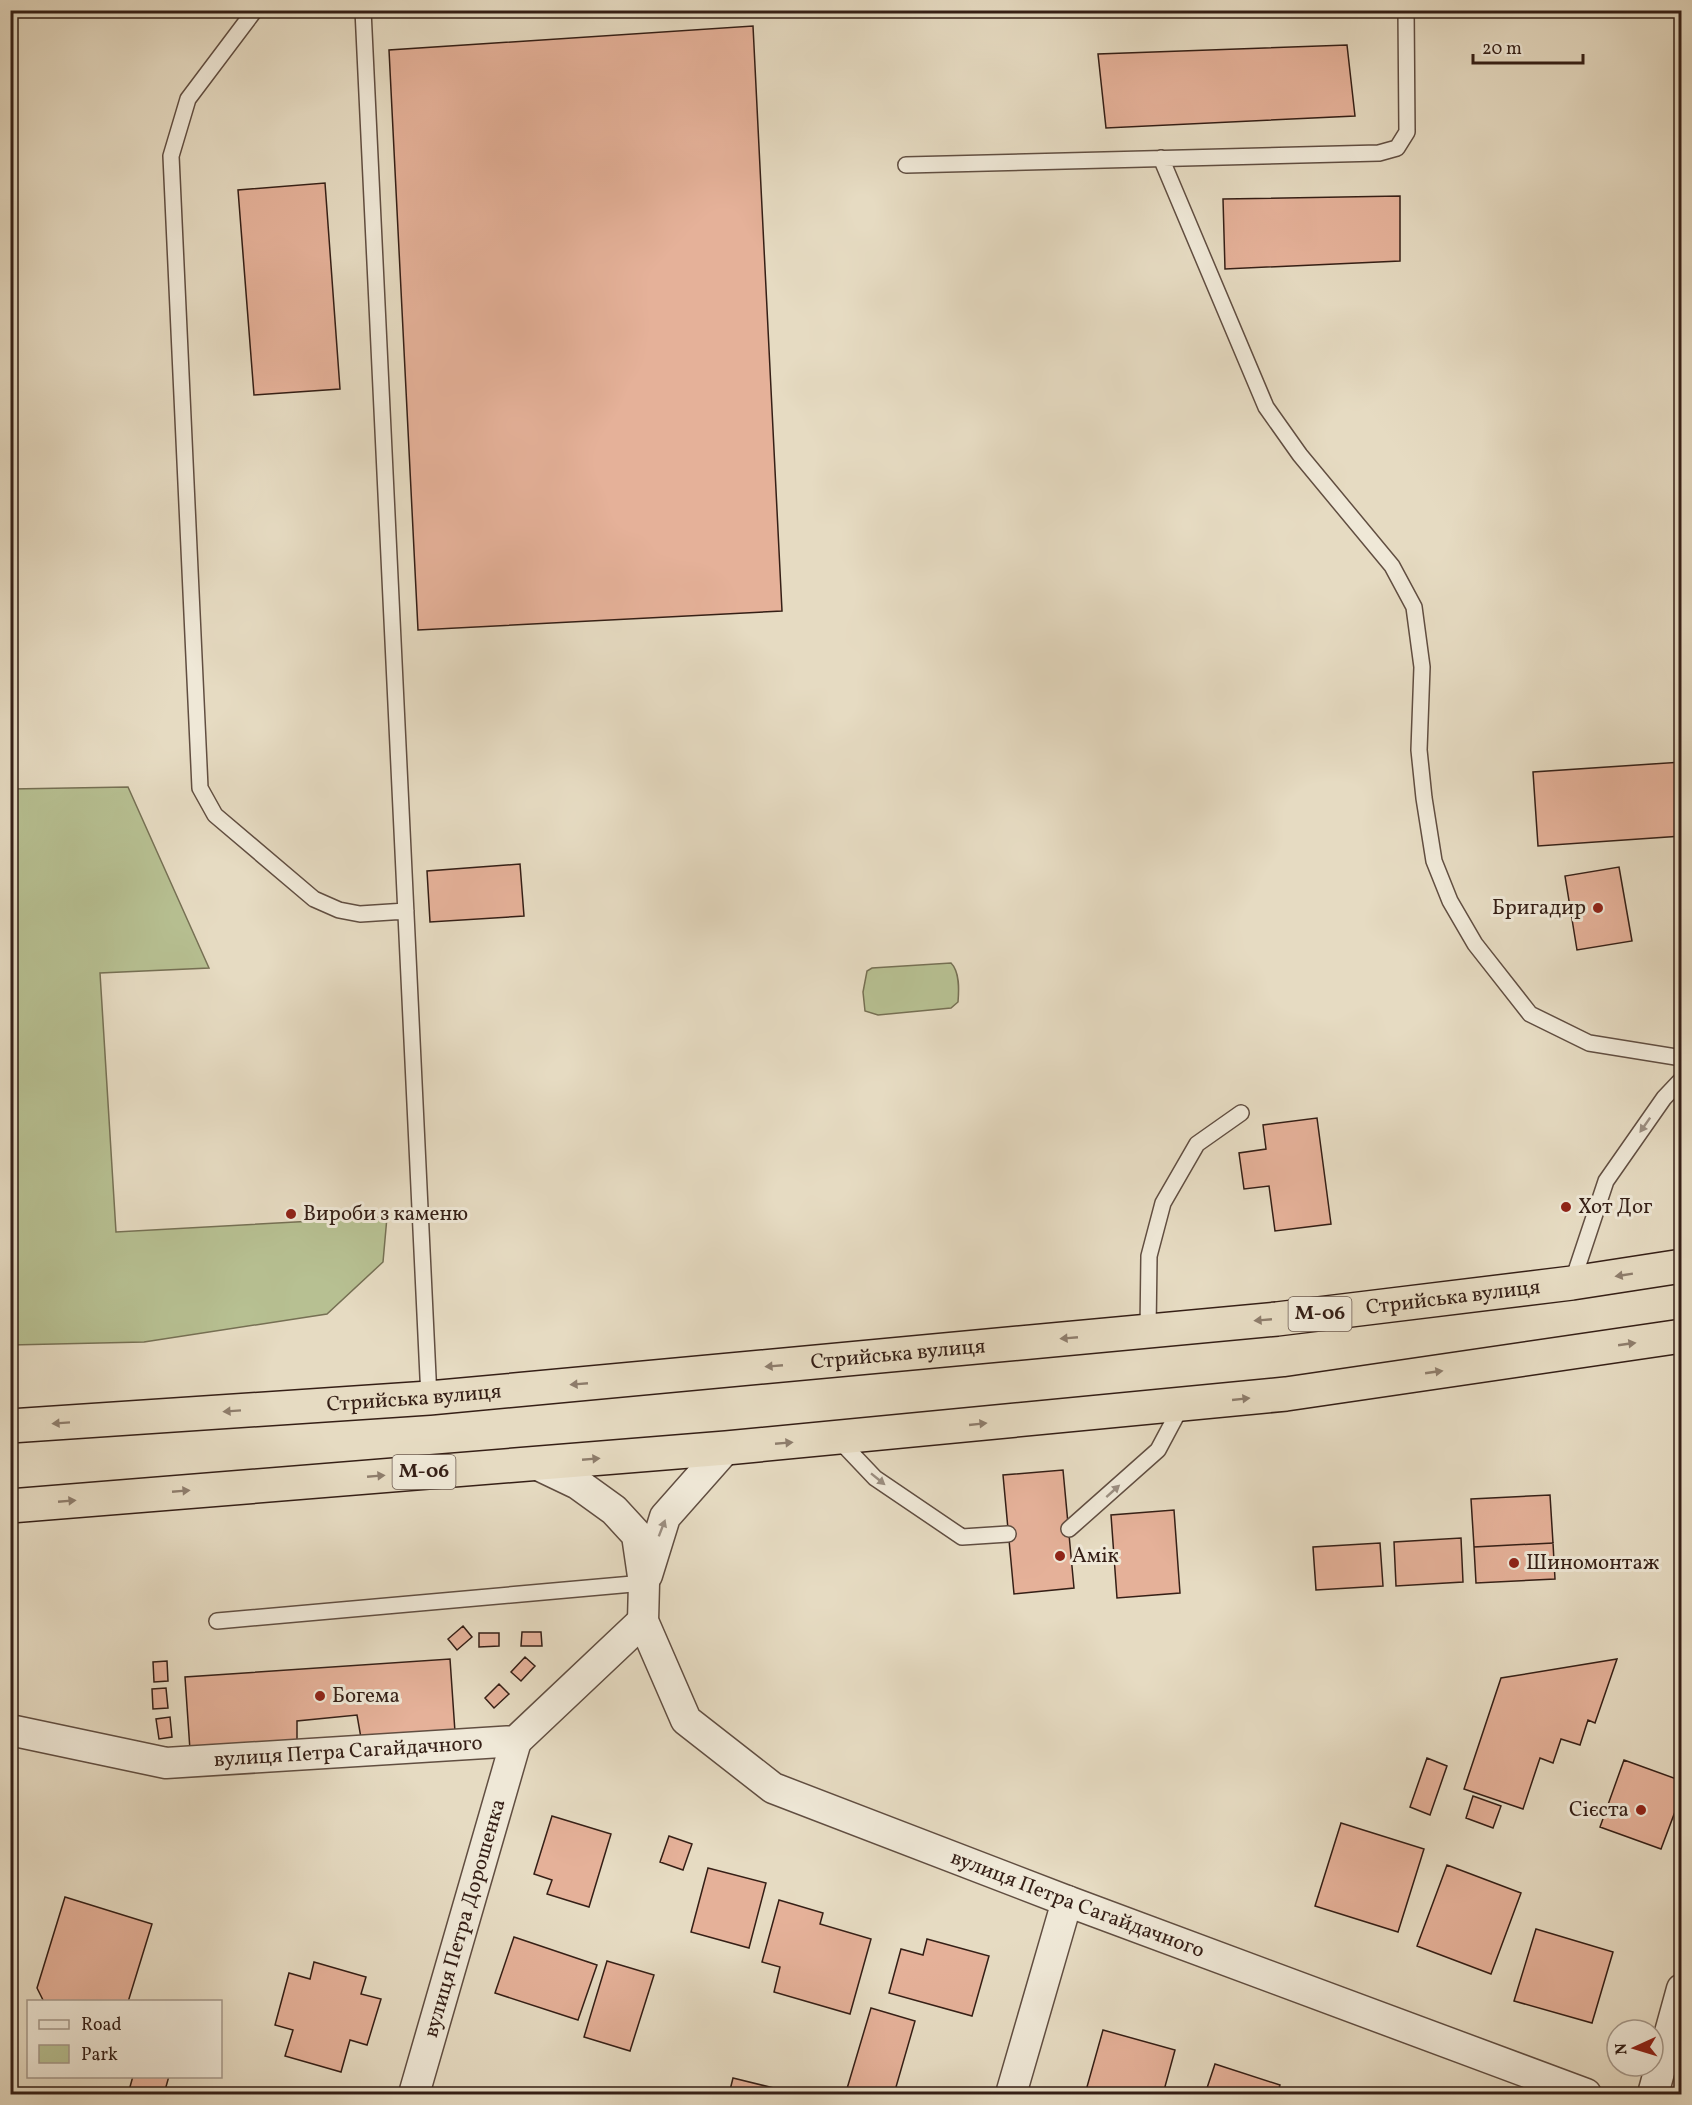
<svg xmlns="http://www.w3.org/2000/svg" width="1692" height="2105" font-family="Vollkorn,serif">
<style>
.green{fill:#b7c092;stroke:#767054;stroke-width:1.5}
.building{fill:#e5b199;stroke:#351f16;stroke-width:1.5}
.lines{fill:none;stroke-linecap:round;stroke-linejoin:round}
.service-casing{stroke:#614e41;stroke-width:18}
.minor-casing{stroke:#614e41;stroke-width:33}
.trunk-casing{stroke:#351f16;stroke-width:36}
.service{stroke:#efe8d7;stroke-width:15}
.minor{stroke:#efe8d7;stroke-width:30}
.trunk{stroke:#e6dbc2;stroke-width:33}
.oneway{fill:#9b8e80}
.oneway2{fill:#8e7d6c}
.poi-dot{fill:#8f2418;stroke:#efe8d7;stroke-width:2}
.labels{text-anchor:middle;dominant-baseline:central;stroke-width:6;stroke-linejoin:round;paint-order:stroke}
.shield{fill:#efe8d7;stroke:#6d5b50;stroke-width:1.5}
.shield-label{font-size:20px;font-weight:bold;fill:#351f16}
.poi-label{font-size:21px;fill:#351f16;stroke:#efe8d7;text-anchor:start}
.street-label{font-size:21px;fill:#351f16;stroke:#efe8d7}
</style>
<rect width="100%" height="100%" fill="#e6dbc2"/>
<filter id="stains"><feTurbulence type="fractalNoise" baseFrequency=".00333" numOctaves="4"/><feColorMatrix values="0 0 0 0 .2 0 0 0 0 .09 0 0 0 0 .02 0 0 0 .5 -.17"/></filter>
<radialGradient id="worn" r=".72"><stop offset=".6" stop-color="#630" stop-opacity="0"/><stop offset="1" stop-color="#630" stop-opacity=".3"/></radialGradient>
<path class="green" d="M128 787 209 968 100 973 116 1232 387 1217 383 1262 327 1314 144 1342 11 1345V789Z
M951 963C960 972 959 990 958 1002L951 1008 878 1015 865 1011 863 992 867 971 872 968Z"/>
<path class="building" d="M753 26 782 611 418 630 389 50Z
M1347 45 1355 116 1106 128 1098 54Z
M325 183 340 389 254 395 238 190Z
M1400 196V261L1225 269 1223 199Z
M1682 762V836L1538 846 1533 772Z
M520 864 524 916 430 922 427 871Z
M1619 867 1632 941 1577 950 1565 876Z
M1317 1118 1331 1224 1275 1231 1269 1186 1244 1189 1239 1153 1266 1149 1263 1125Z
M1063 1470 1074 1588 1014 1594 1003 1475Z
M1550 1495 1553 1543 1474 1547 1471 1499Z
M1174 1510 1180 1593 1117 1598 1111 1515Z
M1461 1538 1463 1582 1396 1586 1394 1542Z
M1380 1543 1383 1586 1316 1590 1313 1547Z
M1553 1543 1555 1579 1476 1583 1474 1547Z
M463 1626 472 1637 457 1650 448 1639Z
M522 1632H541L542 1646H521Z
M479 1633H499V1646L479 1647Z
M525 1657 535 1666 521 1681 511 1672Z
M450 1659 455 1732 361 1738 357 1715 297 1721V1743L190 1750 185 1677Z
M1617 1659 1595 1723 1588 1720 1580 1745 1561 1739 1553 1763 1540 1758 1523 1809 1464 1789 1501 1678Z
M167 1661 168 1681 154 1682 153 1662Z
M499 1684 509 1694 494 1708 485 1698Z
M166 1688 168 1708 153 1709 152 1689Z
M170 1717 172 1737 159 1739 156 1719Z
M1427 1758 1447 1766 1430 1815 1410 1807Z
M1624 1760 1682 1781V1793L1661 1849 1600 1827Z
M1473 1796 1501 1806 1493 1828 1466 1818Z
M552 1816 611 1834 589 1907 547 1894 552 1880 534 1874Z
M1341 1823 1424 1849 1398 1932 1315 1906Z
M669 1836 692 1844 683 1870 660 1862Z
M1447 1865 1521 1893 1491 1974 1417 1946Z
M708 1868 766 1883 749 1948 691 1932Z
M65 1897 152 1924 128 2002H44L37 1988Z
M779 1900 823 1913 820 1924 871 1939 850 2014 774 1992 780 1967 762 1962Z
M1536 1929 1613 1952 1592 2023 1514 2001Z
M514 1937 597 1965 578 2020 495 1993Z
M927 1939 989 1956 972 2016 889 1993 901 1949 923 1955Z
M607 1961 654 1975 630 2051 584 2037Z
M314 1962 366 1977 361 1994 381 1999 367 2045 350 2040 341 2072 285 2056 293 2030 275 2025 289 1973 310 1979Z
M871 2008 915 2021 894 2094H856L846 2092Z
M1103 2030 1175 2050 1163 2094H1085Z
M1215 2064 1280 2085 1277 2094H1205Z
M133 2076H169L164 2094H128Z
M733 2078 798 2094H729Z"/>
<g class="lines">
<g class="service-casing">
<path id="service" d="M255 10 188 99 171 156 200 788 215 815 314 899 339 910 360 914 406 911
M363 10 429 1398
M1161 158 1266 407 1300 455 1392 566 1414 607 1422 667 1419 750 1424 798 1434 861 1450 901 1475 944 1530 1014 1589 1043 1682 1058
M906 165 1379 153 1397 148 1407 132 1406 10
M1572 1283 1606 1181 1664 1098 1682 1079
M1148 1331 1149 1256 1163 1203 1197 1144 1241 1113
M837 1438 875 1478 962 1537 1008 1534
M1069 1529 1158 1450 1182 1405
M217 1621 644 1583"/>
</g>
<g class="minor-casing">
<g id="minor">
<path id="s1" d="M534 1463 578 1484 614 1510 637 1535 644 1583 643 1621 686 1720 773 1788 1067 1901 1586 2094"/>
<path d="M647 1575 665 1517 726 1448"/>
<path id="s2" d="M10 1730 166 1763 516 1741 643 1621"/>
<path id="s3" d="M414 2094 516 1741"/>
<path d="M1011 2094 1067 1901"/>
<path d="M1653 2094 1682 1989"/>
</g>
</g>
<g class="trunk-casing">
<g id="trunk">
<path id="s4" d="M10 1426 429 1398 1277 1319 1572 1283 1682 1266"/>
<path d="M10 1506 726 1448 1286 1394 1682 1336"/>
</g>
</g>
<use href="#service" class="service"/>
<use href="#minor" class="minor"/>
<use href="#trunk" class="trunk"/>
</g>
<defs><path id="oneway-solid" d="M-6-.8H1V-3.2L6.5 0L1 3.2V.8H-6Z" transform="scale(1.5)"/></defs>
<g class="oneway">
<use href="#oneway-solid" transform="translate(1645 1125) rotate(125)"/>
<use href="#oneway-solid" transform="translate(878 1479) rotate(39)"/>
<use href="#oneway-solid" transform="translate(1113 1491) rotate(-42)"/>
<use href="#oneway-solid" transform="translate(662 1528) rotate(-69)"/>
</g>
<g class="oneway2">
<use href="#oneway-solid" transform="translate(1624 1275) rotate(171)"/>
<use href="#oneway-solid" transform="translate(1263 1320) rotate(175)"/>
<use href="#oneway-solid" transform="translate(1069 1338) rotate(175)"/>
<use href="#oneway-solid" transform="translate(1627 1344) rotate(-8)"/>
<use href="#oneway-solid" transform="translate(774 1366) rotate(175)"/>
<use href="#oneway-solid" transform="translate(1434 1372) rotate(-8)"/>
<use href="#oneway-solid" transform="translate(579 1384) rotate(175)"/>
<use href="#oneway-solid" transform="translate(1241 1399) rotate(-6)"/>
<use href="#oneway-solid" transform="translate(232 1411) rotate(176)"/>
<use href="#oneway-solid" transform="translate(61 1423) rotate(176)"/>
<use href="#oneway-solid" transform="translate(978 1424) rotate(-6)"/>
<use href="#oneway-solid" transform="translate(784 1443) rotate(-5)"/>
<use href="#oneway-solid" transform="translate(591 1459) rotate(-5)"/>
<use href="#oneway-solid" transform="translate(376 1476) rotate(-5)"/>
<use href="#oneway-solid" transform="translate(181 1491) rotate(-5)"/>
<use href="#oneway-solid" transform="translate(67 1501) rotate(-5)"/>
</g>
<g class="poi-dot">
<circle cx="1598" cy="908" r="6"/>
<circle cx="1566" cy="1207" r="6"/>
<circle cx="291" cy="1214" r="6"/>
<circle cx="1060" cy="1556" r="6"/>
<circle cx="1514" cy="1563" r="6"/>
<circle cx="320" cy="1696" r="6"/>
<circle cx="1641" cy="1810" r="6"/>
</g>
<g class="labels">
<g class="shield">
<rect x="1288.5" y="1297" width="63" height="34" rx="4.5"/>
<rect x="392.5" y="1455" width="63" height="34" rx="4.5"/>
</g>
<g class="shield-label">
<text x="1320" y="1314">М-06</text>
<text x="424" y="1472">М-06</text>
</g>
<g class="poi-label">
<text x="1586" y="908" text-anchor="end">Бригадир</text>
<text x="1578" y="1207">Хот Дог</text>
<text x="303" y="1214">Вироби з каменю</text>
<text x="1072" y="1556">Амік</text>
<text x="1526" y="1563">Шиномонтаж</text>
<text x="332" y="1696">Богема</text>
<text x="1629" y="1810" text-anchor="end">Сієста</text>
</g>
<g class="street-label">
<text stroke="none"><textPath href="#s4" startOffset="1449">Стрийська вулиця</textPath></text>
<text stroke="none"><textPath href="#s4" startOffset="891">Стрийська вулиця</textPath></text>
<text stroke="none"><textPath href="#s4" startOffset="405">Стрийська вулиця</textPath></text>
<text stroke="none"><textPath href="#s2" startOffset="342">вулиця Петра Сагайдачного</textPath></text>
<text stroke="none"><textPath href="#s1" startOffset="758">вулиця Петра Сагайдачного</textPath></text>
<text stroke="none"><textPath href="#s3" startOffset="183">вулиця Петра Дорошенка</textPath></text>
</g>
</g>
<rect width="1692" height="2105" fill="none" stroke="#e6dbc2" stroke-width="36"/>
<rect x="12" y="12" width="1668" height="2081" fill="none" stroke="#351f16" stroke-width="3"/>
<rect x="18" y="18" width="1656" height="2069" fill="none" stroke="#351f16" stroke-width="1.5"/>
<rect x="27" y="2000" width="195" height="78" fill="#efe8d7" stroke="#a5988a" stroke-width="1.5"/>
<rect x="39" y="2020" width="30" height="9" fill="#efe8d7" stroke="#a5988a" stroke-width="1.5"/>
<text x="81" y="2030" font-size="18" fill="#351f16">Road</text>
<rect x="39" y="2045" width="30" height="18" fill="#b7c092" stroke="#a5988a" stroke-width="1.5"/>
<text x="81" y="2060" font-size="18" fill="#351f16">Park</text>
<g transform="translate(1635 2048) rotate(266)"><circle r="28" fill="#efe8d7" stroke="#a5988a" stroke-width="1.5"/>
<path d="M0-4.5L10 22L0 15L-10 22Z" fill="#8f2418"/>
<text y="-9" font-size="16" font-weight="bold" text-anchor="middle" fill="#351f16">N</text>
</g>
<path d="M1473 54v9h110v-9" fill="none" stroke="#351f16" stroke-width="3"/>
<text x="1482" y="54" font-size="18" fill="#351f16" stroke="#efe8d7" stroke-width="4.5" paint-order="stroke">20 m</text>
<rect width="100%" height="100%" filter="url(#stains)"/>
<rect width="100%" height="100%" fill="url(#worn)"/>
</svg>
